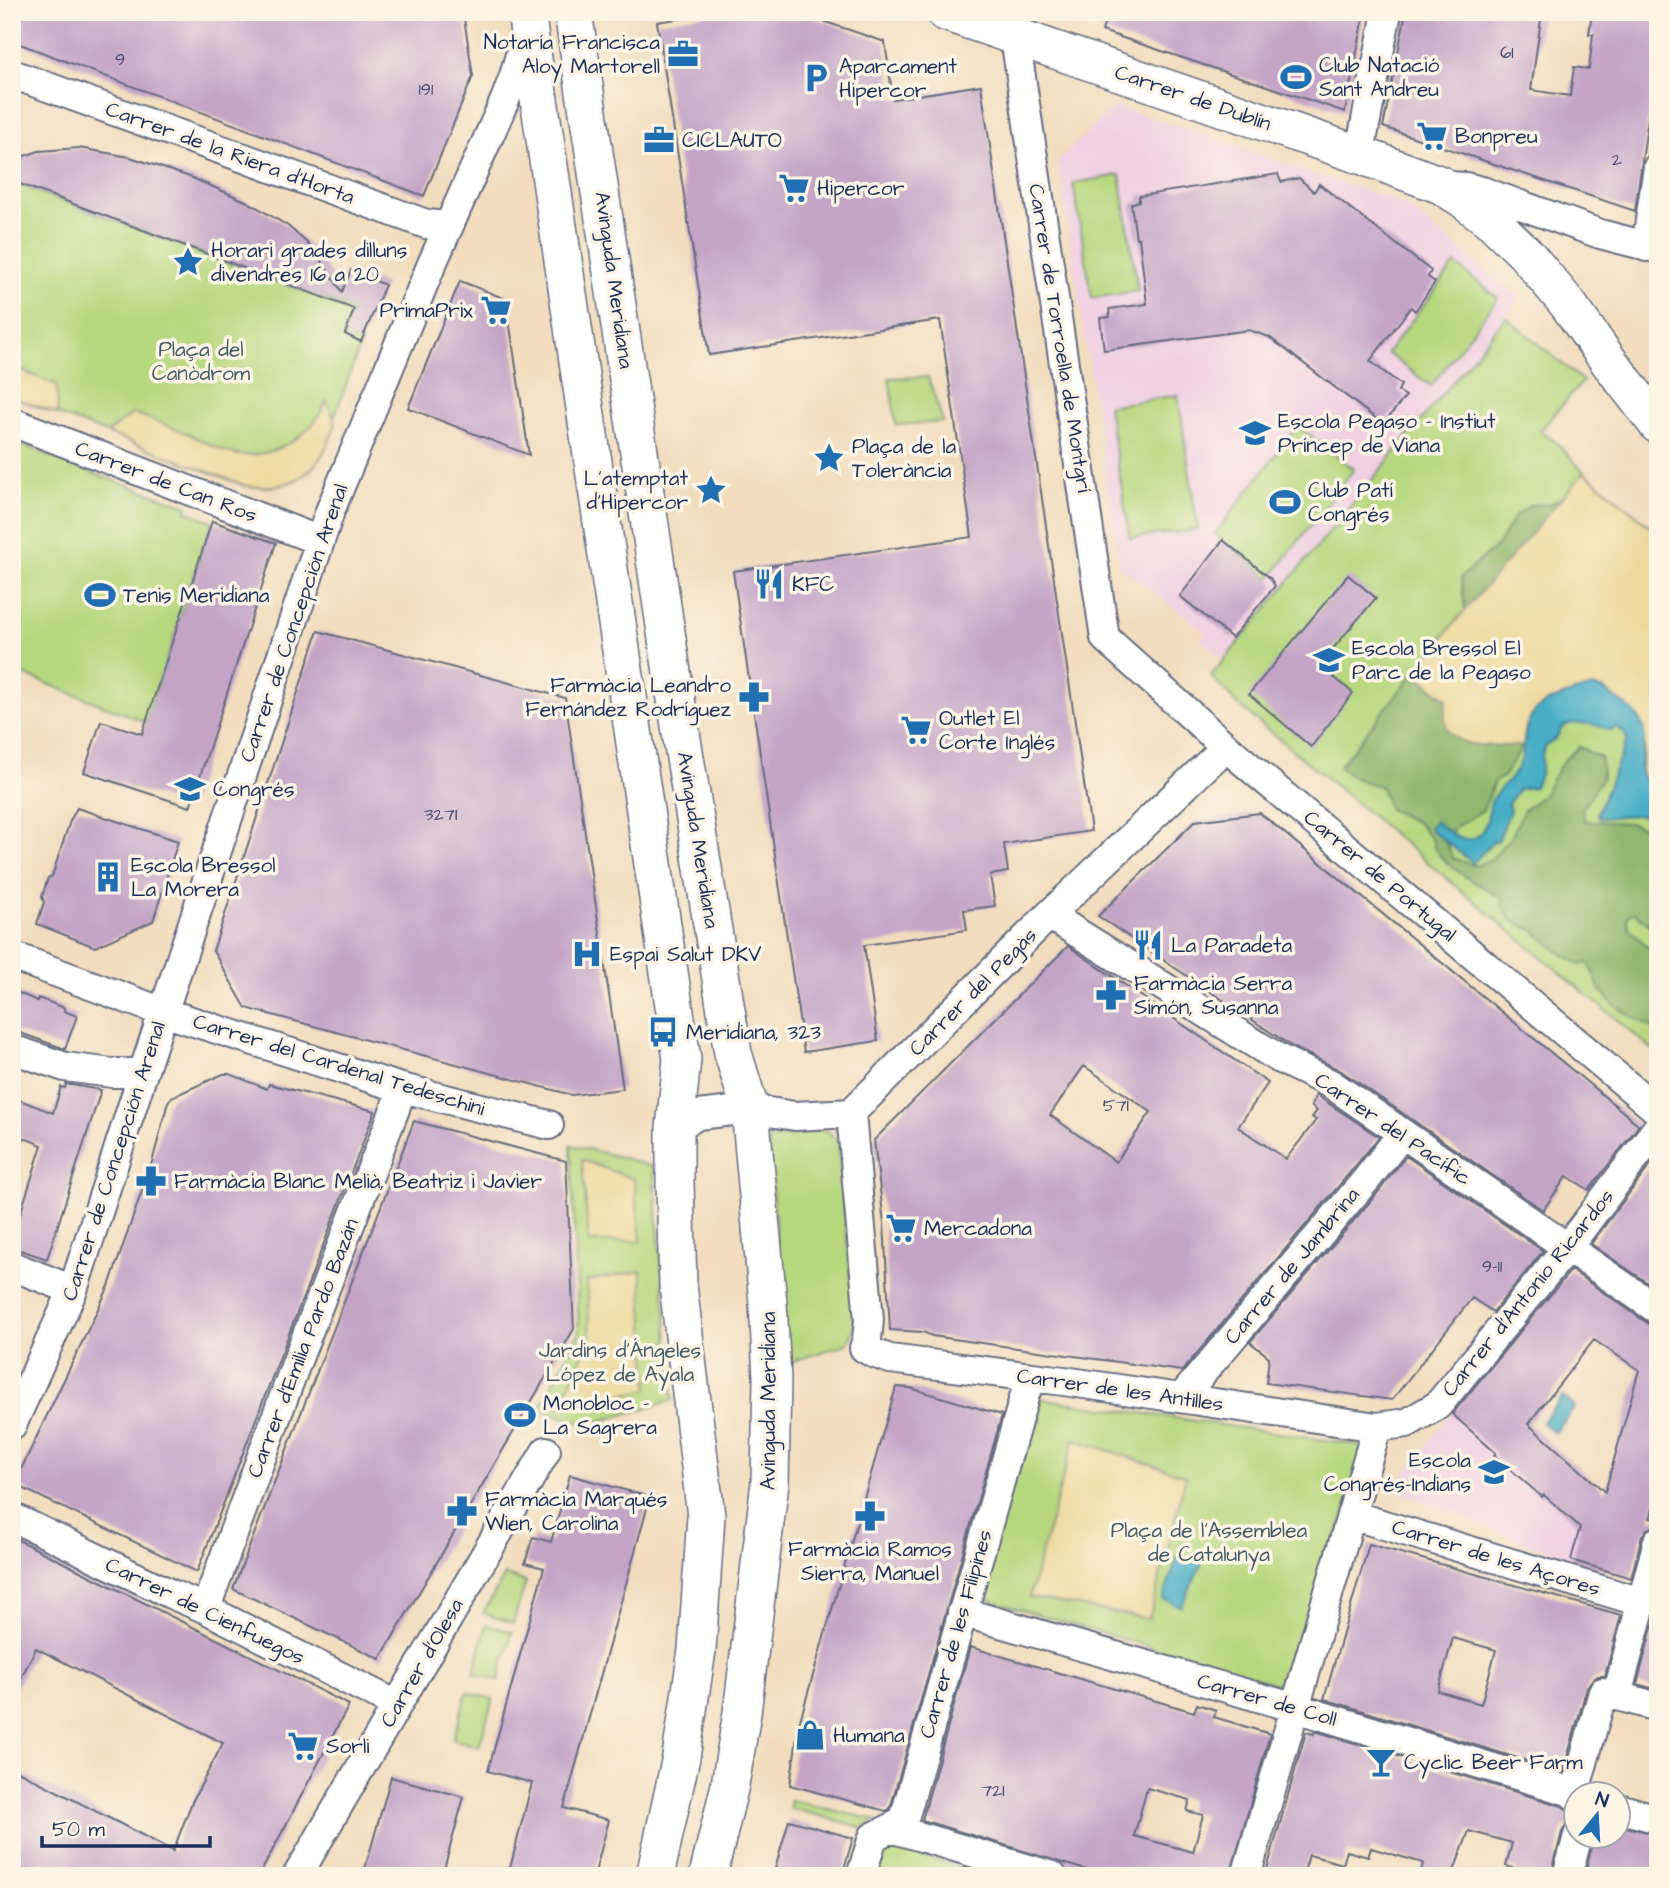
<svg xmlns="http://www.w3.org/2000/svg" width="1670" height="1888" font-family="'Architects Daughter',sans-serif">
<style>
.built{fill:#f1d0e4}
.green{fill:#b7d87f;stroke:#69846e;stroke-width:2}
.forest{fill:#91b86e;stroke:#567466;stroke-width:2}
.sand{fill:#eeda9e;stroke:#84847e;stroke-width:2}
.water{fill:#47aec6;stroke:#316e92;stroke-width:2}
.building{fill:#c4a5c8;fill-rule:evenodd}
.lines{fill:none;stroke-linecap:round;stroke-linejoin:round}
.minor-casing{stroke:#666c80;stroke-width:32}
.major-casing{stroke:#666c80;stroke-width:40}
.minor{stroke:#fff;stroke-width:28}
.major{stroke:#fff;stroke-width:37}
.labels{text-anchor:middle;dominant-baseline:central;stroke-width:7;stroke-linejoin:round;paint-order:stroke}
.number-label{font-size:18px;fill:#454c78}
.poi-label{font-size:21px;fill:#1b2f5e;stroke:#fcf5e5;text-anchor:start}
.street-label{font-size:21px;fill:#1b2f5e;stroke:#fcf5e5}
.park-label{font-size:21px;fill:#425966;stroke:#fcf5e5}
</style>
<rect width="100%" height="100%" fill="#fcf5e5"/>
<filter id="ink" filterUnits="userSpaceOnUse"><feTurbulence type="fractalNoise" baseFrequency=".0143" numOctaves="2"/><feDisplacementMap in="SourceGraphic" scale="14" xChannelSelector="R" yChannelSelector="G"/><feConvolveMatrix kernelMatrix="1 2 1 2 8 2 1 2 1" color-interpolation-filters="sRGB"/></filter>
<filter id="wash" filterUnits="userSpaceOnUse"><feTurbulence type="fractalNoise" baseFrequency=".00686" numOctaves="4" result="noise"/><feDisplacementMap in="SourceGraphic" scale="28" xChannelSelector="R" yChannelSelector="G"/><feGaussianBlur stdDeviation="1.57" result="paint"/><feColorMatrix in="noise" values="0 0 0 0 0 0 0 0 0 0 0 0 0 0 0 0 0 1.4 0 .05"/><feComposite in="paint" operator="in"/></filter>
<g filter="url(#wash)">
<rect width="100%" height="100%" fill="#f2ddbe"/>
<path class="built" d="M1115 106 1209 137 1304 171 1401 202 1521 298 1223 660 1200 640 1206 632 1120 567 1058 161Z
M1476 1379 1589 1479 1612 1511 1587 1565 1571 1560 1397 1491 1411 1466Z"/>
<path class="green" d="M1120 175 1138 291 1092 298 1073 183Z
M12 182 353 310 343 335 361 343 334 418C336 427 331 435 327 444 312 480 284 490 246 486L12 397Z
M1455 264 1498 298 1431 386 1387 353Z
M1506 317 1583 381 1540 431 1557 443 1584 472 1658 533V1054L1237 704 1211 676Z
M928 377 943 422 896 425 889 378Z
M1178 395 1198 530 1130 538 1108 406Z
M1298 426 1354 469 1270 578 1215 534Z
M12 440 95 474 188 506 186 511 212 521 146 722 12 670Z
M818 1130 828 1131 838 1142 855 1322 851 1338 847 1344 787 1363 768 1140Z
M571 1145 624 1158 653 1167 673 1400 588 1425 539 1410 579 1333Z
M1037 1398 1366 1446 1290 1688 975 1596Z
M505 1575 526 1582 513 1623 483 1613Z
M486 1625 512 1632 499 1680 474 1673Z
M467 1692 493 1699 479 1747 453 1739Z
M790 1800 875 1820 864 1828 790 1808Z
M881 1844 990 1876H872Z"/>
<path class="forest" d="M1565 496 1464 631 1465 610 1461 577 1497 546 1515 516 1531 505 1549 504Z
M1414 673 1447 700 1445 709 1483 746H1523L1503 777 1494 782 1483 810 1454 828 1446 842 1453 858 1475 866 1491 860 1513 834 1524 810 1543 795 1563 761 1579 747 1601 758 1602 778 1582 809 1585 821 1630 823 1653 831 1658 828V932L1634 912 1627 917 1629 928 1658 958V1030C1636 1019 1609 1007 1598 985 1594 978 1592 970 1589 963L1580 965 1558 951 1533 930 1511 920 1504 909 1501 898C1484 887 1433 862 1433 841L1418 823 1389 809 1381 787C1365 782 1351 778 1339 767Z"/>
<path class="sand" d="M12 367 57 385 58 414 12 397Z
M327 401 336 424C331 434 328 446 322 455 305 483 277 490 246 486L107 433 133 413C150 419 168 425 184 432 201 439 216 450 234 454 263 460 299 443 316 420 320 414 323 408 327 401Z
M1584 472 1658 533V790C1625 769 1650 763 1644 741 1642 733 1632 710 1627 706 1619 700 1611 695 1604 689L1551 700 1526 726 1523 746C1488 744 1433 755 1447 699L1414 673 1455 622Z
M582 1160 634 1179 641 1241 589 1242Z
M641 1271 648 1389 559 1408 590 1339 587 1281Z
M1074 1439 1186 1476 1149 1619 1029 1597Z"/>
<path class="water" d="M1592 687C1608 689 1608 694 1621 702 1667 732 1628 759 1645 780 1648 784 1653 787 1658 790V823C1644 809 1616 818 1599 818L1597 814 1627 740 1625 734 1618 728H1614L1610 731C1601 725 1571 719 1562 728 1559 731 1559 736 1556 738 1552 742 1546 743 1544 749 1538 764 1546 770 1534 787L1519 789 1508 804 1510 811 1498 841 1493 842 1473 863 1429 828 1435 821C1451 835 1474 853 1486 823 1489 816 1489 808 1491 802 1496 788 1511 781 1518 768 1528 751 1520 729 1534 713 1546 698 1574 693 1592 687Z
M1563 1396 1575 1407 1555 1433 1542 1423Z
M1178 1555 1202 1563 1181 1607 1163 1599Z"/>
<g id="blocks">
<path class="building" d="M17 12H463L473 76 424 196 12 41V26Z
M723 12H796L885 42 893 99 981 85 1091 831 1004 844 1008 872 990 875 995 906 964 910 967 930 864 945 878 1041 804 1052 733 571 972 537 940 320 709 355 657 22Z
M1108 12H1365L1345 112 1102 31Z
M1406 12H1542L1531 90 1570 96 1574 67 1589 69 1593 34H1589L1592 12H1658V48L1635 211 1383 127Z
M79 148 130 157 190 177 248 202 288 226 307 243 321 260 342 292 351 270 385 285 361 342 345 334 354 309 12 181V160L39 151Z
M1278 174 1281 182 1299 178 1314 192 1319 184 1431 271 1428 277 1435 282 1415 311 1411 307 1370 361 1401 385 1398 391 1406 396 1383 424 1269 337 1249 330 1104 350 1100 318 1110 317 1109 309 1147 304 1139 238H1136L1131 204 1139 201V196Z
M460 281 506 299 529 455 408 408Z
M212 521 276 543 190 807 84 772 101 721 142 734Z
M1223 540 1270 578 1275 586 1232 638 1180 596Z
M1348 575 1376 598 1319 665 1353 693 1311 747 1249 694Z
M318 631 565 698 623 1089 572 1095 246 1008 213 951Z
M77 808 178 841 153 921 95 947 37 924 44 902 42 897 48 878 52 876 70 821Z
M1260 813 1639 1125 1589 1190 1567 1176 1543 1210 1340 1070 1291 1046 1098 916 1195 821Z
M1068 946 1268 1083 1238 1127 1286 1159 1316 1120 1312 1117 1317 1111 1311 1106 1316 1095 1379 1137 1353 1169 1182 1371 932 1336 923 1332 890 1330 884 1223 874 1140ZM1084 1066 1151 1112 1116 1162 1050 1115Z
M12 990 37 1001 38 998 65 1008 64 1011 77 1016 65 1049 12 1030Z
M223 1074H230L267 1089 269 1084 375 1111 197 1572 14 1484 109 1286 153 1159 168 1102 172 1097Z
M66 1084 101 1090 47 1259 14 1248 17 1239 13 1237 42 1145 12 1133V1097L53 1113 61 1087 65 1088Z
M414 1121 566 1161 574 1329 380 1659 233 1589Z
M1658 1155V1290L1591 1244Z
M1406 1156 1543 1251 1493 1312 1472 1298 1392 1400 1266 1383 1269 1357 1250 1342 1379 1191Z
M1571 1270 1649 1324 1658 1326V1494L1650 1518 1658 1519V1525L1647 1529 1642 1536 1631 1578 1571 1560 1580 1527 1544 1495 1542 1497 1494 1455 1496 1453 1452 1414ZM1594 1340 1639 1370 1605 1492 1528 1424Z
M896 1387 910 1388 1002 1415 890 1809 886 1811 790 1785 799 1724Z
M570 1475 650 1497 564 1808 609 1820 594 1876H508L532 1783 488 1771 544 1568 525 1563 530 1547 533 1537 551 1542Z
M12 1537 349 1705 259 1876H22L12 1871V1768L173 1851 192 1802 223 1743 36 1648 12 1696Z
M1369 1544 1621 1615 1605 1676H1598L1592 1680 1587 1687 1563 1772 1324 1699ZM1453 1638 1496 1650 1481 1704 1438 1691Z
M1653 1624 1658 1626V1690L1637 1684Z
M970 1647 1194 1712 1197 1704 1216 1710 1214 1717 1270 1734 1230 1876H1106L922 1820ZM1147 1788 1190 1800 1187 1811 1203 1815 1193 1852 1134 1836Z
M1315 1731 1562 1806 1569 1811 1576 1812V1820L1567 1824 1562 1832 1551 1876H1515L1517 1869 1506 1866 1512 1843 1469 1831 1452 1876H1420L1423 1863 1371 1848 1368 1857 1347 1851 1343 1864 1309 1855 1303 1876H1265L1306 1732 1314 1734Z
M391 1777 464 1797 442 1876H363Z
M789 1820 853 1838 842 1876H773Z
M1618 1825 1658 1835V1876H1584L1594 1836H1618Z
M965 1867 993 1876H963Z"/>
</g>
</g>
<g filter="url(#ink)">
<use href="#blocks" fill-opacity="0" stroke="#666c80" stroke-width="2"/>
<g class="lines">
<g class="minor-casing">
<path id="minor" d="M1015 37 1105 638 1226 747 1658 1111
M12 74 407 217 426 224 449 226
M1363 156 1362 141 1387 12
M1447 186 1466 187 1482 191 1600 234 1658 249
M1646 247 1658 167
M12 422 320 541
M1049 915 1278 1058 1331 1084 1658 1310
M12 956 163 1012 398 1087 549 1125
M12 1049 65 1067 112 1073H143
M851 1113 869 1320 867 1339 864 1348 873 1353 890 1359 1064 1381 1377 1427 1407 1423 1438 1405 1567 1248 1658 1127
M675 1128 698 1115 750 1109 795 1116 851 1113 1049 915 1226 747
M12 1266 73 1290
M1181 1398 1366 1180 1402 1134
M12 1425 73 1290 143 1073 330 511 431 266 505 100 514 76 526 34
M1351 1515 1641 1602
M12 1517 171 1594 204 1608 397 1705
M204 1608 209 1599 300 1353 395 1109 398 1099V1087
M962 1612 1296 1708 1572 1792
M1617 1695 1658 1541
M1576 1796 1574 1795 1603 1692 1658 1707
M1618 1808 1658 1819
M891 1828 1052 1876
M297 1876 546 1451
M861 1876 873 1837 891 1828 904 1819 1025 1394 1032 1377
M1246 1876 1377 1427
M1567 1876 1578 1836"/>
</g>
<g class="major-casing">
<path id="major" d="M526 12 682 1059 675 1128V1183L678 1285 706 1516 697 1650 681 1757 655 1876
M573 12 682 739 733 1053 750 1109 768 1303 772 1378 770 1482 742 1713 730 1785 708 1876
M945 12 1363 156 1441 185 1463 199 1493 222 1525 253 1567 303 1610 363 1658 425"/>
</g>
<use href="#minor" class="minor"/>
<use href="#major" class="major"/>
</g>
</g>
<defs>
<g id="office-bare" transform="scale(2.415)"><path d="M-6-3h4V-5.5h4V-3h4V5H-6ZM-1-4.5V-3h2v-1.5ZM-6 0V1H6V0Z" fill="#1f6fb2" stroke="#fcf5e5" stroke-width="2.5" paint-order="stroke"/></g>
<g id="stadium-bare" transform="scale(2.415)"><path d="M0-5a6.5 5 0 1 0 0 10a6.5 5 0 1 0 0-10ZM-3.5-1.8h7v3.6h-7Z" fill="#1f6fb2" stroke="#fcf5e5" stroke-width="2.5" paint-order="stroke"/></g>
<g id="parking-bare" transform="scale(2.415)"><path d="M-3.5-5.5H1a3.5 3.5 0 0 1 0 7H-1V5.5H-3.5ZM-1-3.4V-.6H.8a1.4 1.4 0 0 0 0-2.8Z" fill="#1f6fb2" stroke="#fcf5e5" stroke-width="2.5" paint-order="stroke"/></g>
<g id="supermarket-bare" transform="scale(2.415)"><path d="M-6-5.5h2.5l.6 2H6L4.5 2H-2.5L-4.4-4H-6ZM-1.5 3.2a1.3 1.3 0 1 0 .1 0ZM3 3.2a1.3 1.3 0 1 0 .1 0Z" fill="#1f6fb2" stroke="#fcf5e5" stroke-width="2.5" paint-order="stroke"/></g>
<g id="sight-bare" transform="scale(2.415)"><path d="M0-6L1.8-2.2L6-1.7L2.9 1.2L3.7 5.4L0 3.3L-3.7 5.4L-2.9 1.2L-6-1.7L-1.8-2.2Z" fill="#1f6fb2" stroke="#fcf5e5" stroke-width="2.5" paint-order="stroke"/></g>
<g id="school-bare" transform="scale(2.415)"><path d="M0-5L7-2L0 1L-7-2ZM-4 1L0 2.5L4 1V4Q0 6-4 4Z" fill="#1f6fb2" stroke="#fcf5e5" stroke-width="2.5" paint-order="stroke"/></g>
<g id="restaurant-bare" transform="scale(2.415)"><path d="M-5-6h1v4h1v-4h1v4h1v-4h1v5L-1.5 .5V6h-2V.5L-5-1ZM5-6V6H3V1.5H1.5Q1.5-4 5-6Z" fill="#1f6fb2" stroke="#fcf5e5" stroke-width="2.5" paint-order="stroke"/></g>
<g id="pharmacy-bare" transform="scale(2.415)"><path d="M-2-6h4v4h4v4h-4v4h-4v-4h-4v-4h4Z" fill="#1f6fb2" stroke="#fcf5e5" stroke-width="2.5" paint-order="stroke"/></g>
<g id="building-bare" transform="scale(2.415)"><path d="M-4-6H4V6H1V3H-1V6H-4ZM-2.5-4.3h1.7v1.8h-1.7ZM.8-4.3h1.7v1.8H.8ZM-2.5-1h1.7V.8h-1.7ZM.8-1h1.7V.8H.8Z" fill="#1f6fb2" stroke="#fcf5e5" stroke-width="2.5" paint-order="stroke"/></g>
<g id="hospital-bare" transform="scale(2.415)"><path d="M-5-5h3v3.5h4V-5h3V5h-3V1.5h-4V5h-3Z" fill="#1f6fb2" stroke="#fcf5e5" stroke-width="2.5" paint-order="stroke"/></g>
<g id="bus-bare" transform="scale(2.415)"><path d="M-5-6H5V4H4V6H2V4H-2V6H-4V4H-5ZM-3.5-4V0h7V-4ZM-3.5 1.2v1.5H-2V1.2ZM2 1.2v1.5H3.5V1.2Z" fill="#1f6fb2" stroke="#fcf5e5" stroke-width="2.5" paint-order="stroke"/></g>
<g id="shop-bare" transform="scale(2.415)"><path d="M-5-2.5h2.3a2.7 3.5 0 0 1 5.4 0H5L5.5 6h-11ZM-1.5-2.5h3a1.5 2.3 0 0 0-3 0Z" fill="#1f6fb2" stroke="#fcf5e5" stroke-width="2.5" paint-order="stroke"/></g>
<g id="bar-bare" transform="scale(2.415)"><path d="M-6-5H6L.8 .8V4.5H3.5V6h-7V4.5H-.8V.8Z" fill="#1f6fb2" stroke="#fcf5e5" stroke-width="2.5" paint-order="stroke"/></g>
</defs>
<g fill-rule="evenodd">
<use href="#office-bare" x="683" y="54"/>
<use href="#stadium-bare" x="1296" y="77"/>
<use href="#parking-bare" x="816" y="78"/>
<use href="#supermarket-bare" x="1432" y="136"/>
<use href="#office-bare" x="659" y="140"/>
<use href="#supermarket-bare" x="794" y="188"/>
<use href="#sight-bare" x="188" y="262"/>
<use href="#supermarket-bare" x="496" y="310"/>
<use href="#school-bare" x="1255" y="433"/>
<use href="#sight-bare" x="829" y="458"/>
<use href="#sight-bare" x="711" y="490"/>
<use href="#stadium-bare" x="1285" y="502"/>
<use href="#restaurant-bare" x="769" y="584"/>
<use href="#stadium-bare" x="100" y="595"/>
<use href="#school-bare" x="1329" y="660"/>
<use href="#pharmacy-bare" x="754" y="697"/>
<use href="#supermarket-bare" x="916" y="730"/>
<use href="#school-bare" x="190" y="789"/>
<use href="#building-bare" x="108" y="877"/>
<use href="#restaurant-bare" x="1148" y="945"/>
<use href="#hospital-bare" x="587" y="954"/>
<use href="#pharmacy-bare" x="1111" y="995"/>
<use href="#bus-bare" x="663" y="1032"/>
<use href="#pharmacy-bare" x="151" y="1181"/>
<use href="#supermarket-bare" x="901" y="1228"/>
<use href="#stadium-bare" x="520" y="1415"/>
<use href="#school-bare" x="1494" y="1472"/>
<use href="#pharmacy-bare" x="462" y="1511"/>
<use href="#pharmacy-bare" x="870" y="1516"/>
<use href="#shop-bare" x="810" y="1735"/>
<use href="#supermarket-bare" x="303" y="1746"/>
<use href="#bar-bare" x="1381" y="1762"/>
</g>
<g class="labels">
<g class="number-label">
<text x="1507" y="52">6I</text>
<text x="120" y="59">9</text>
<text x="426" y="89">191</text>
<text x="1617" y="159">2</text>
<text x="441" y="814">327I</text>
<text x="1116" y="1105">57I</text>
<text x="1492" y="1266">9-11</text>
<text x="993" y="1790">72I</text>
</g>
<g class="poi-label">
<text x="660" y="42" text-anchor="end">Notaría Francisca<tspan x="660" dy="24">Aloy Martorell</tspan></text>
<text x="1319" y="65">Club Natació<tspan x="1319" dy="24">Sant Andreu</tspan></text>
<text x="839" y="66">Aparcament<tspan x="839" dy="24">Hipercor</tspan></text>
<text x="1455" y="136">Bonpreu</text>
<text x="682" y="140">CICLAUTO</text>
<text x="817" y="188">Hipercor</text>
<text x="211" y="250">Horari grades dilluns<tspan x="211" dy="24">divendres 16 a 20</tspan></text>
<text x="473" y="310" text-anchor="end">PrimaPrix</text>
<text x="1278" y="421">Escola Pegaso - Instiut<tspan x="1278" dy="24">Príncep de Viana</tspan></text>
<text x="852" y="446">Plaça de la<tspan x="852" dy="24">Tolerància</tspan></text>
<text x="688" y="478" text-anchor="end">L'atemptat<tspan x="688" dy="24">d'Hipercor</tspan></text>
<text x="1308" y="490">Club Patí<tspan x="1308" dy="24">Congrés</tspan></text>
<text x="792" y="584">KFC</text>
<text x="123" y="595">Tenis Meridiana</text>
<text x="1352" y="648">Escola Bressol El<tspan x="1352" dy="24">Parc de la Pegaso</tspan></text>
<text x="731" y="685" text-anchor="end">Farmàcia Leandro<tspan x="731" dy="24">Fernández Rodríguez</tspan></text>
<text x="939" y="718">Outlet El<tspan x="939" dy="24">Corte Inglés</tspan></text>
<text x="213" y="789">Congrés</text>
<text x="131" y="865">Escola Bressol<tspan x="131" dy="24">La Morera</tspan></text>
<text x="1171" y="945">La Paradeta</text>
<text x="610" y="954">Espai Salut DKV</text>
<text x="1134" y="983">Farmàcia Serra<tspan x="1134" dy="24">Simón, Susanna</tspan></text>
<text x="686" y="1032">Meridiana, 323</text>
<text x="174" y="1181">Farmàcia Blanc Melià, Beatriz i Javier</text>
<text x="924" y="1228">Mercadona</text>
<text x="543" y="1403">Monobloc -<tspan x="543" dy="24">La Sagrera</tspan></text>
<text x="1471" y="1460" text-anchor="end">Escola<tspan x="1471" dy="24">Congrés-Indians</tspan></text>
<text x="485" y="1499">Farmàcia Marqués<tspan x="485" dy="24">Wien, Carolina</tspan></text>
<text x="870" y="1549" text-anchor="middle">Farmàcia Ramos<tspan x="870" dy="24">Sierra, Manuel</tspan></text>
<text x="833" y="1735">Humana</text>
<text x="326" y="1746">Sorli</text>
<text x="1404" y="1762">Cyclic Beer Farm</text>
</g>
<g class="street-label">
<text transform="translate(1193 98) rotate(19)">Carrer de Dublín</text>
<text transform="translate(230 153) rotate(20)">Carrer de la Riera d'Horta</text>
<text transform="translate(614 280) rotate(82)">Avinguda Meridiana</text>
<text transform="translate(1060 338) rotate(81)">Carrer de Torroella de Montgrí</text>
<text transform="translate(166 482) rotate(21)">Carrer de Can Ros</text>
<text transform="translate(294 623) rotate(-71)">Carrer de Concepción Arenal</text>
<text transform="translate(698 840) rotate(81)">Avinguda Meridiana</text>
<text transform="translate(1380 876) rotate(40)">Carrer de Portugal</text>
<text transform="translate(973 992) rotate(-45)">Carrer del Pegàs</text>
<text transform="translate(339 1065) rotate(17)">Carrer del Cardenal Tedeschini</text>
<text transform="translate(1393 1129) rotate(34)">Carrer del Pacífic</text>
<text transform="translate(114 1161) rotate(-72)">Carrer de Concepción Arenal</text>
<text transform="translate(1292 1266) rotate(-50)">Carrer de Jambrina</text>
<text transform="translate(1528 1293) rotate(-51)">Carrer d'Antonio Ricardos</text>
<text transform="translate(303 1348) rotate(-69)">Carrer d'Emilia Pardo Bazán</text>
<text transform="translate(1120 1390) rotate(8)">Carrer de les Antilles</text>
<text transform="translate(768 1401) rotate(-90)">Avinguda Meridiana</text>
<text transform="translate(1496 1558) rotate(17)">Carrer de les Açores</text>
<text transform="translate(205 1611) rotate(26)">Carrer de Cienfuegos</text>
<text transform="translate(956 1634) rotate(-74)">Carrer de les Filipines</text>
<text transform="translate(422 1663) rotate(-60)">Carrer d'Olesa</text>
<text transform="translate(1267 1700) rotate(16)">Carrer de Coll</text>
</g>
<g class="park-label">
<text x="201" y="349">Plaça del<tspan x="201" dy="24">Canòdrom</tspan></text>
<text x="620" y="1350">Jardins d'Ángeles<tspan x="620" dy="24">López de Ayala</tspan></text>
<text x="1209" y="1530">Plaça de l'Assemblea<tspan x="1209" dy="24">de Catalunya</tspan></text>
</g>
</g>
<rect width="1670" height="1888" fill="none" stroke="#fcf5e5" stroke-width="42"/>
<g transform="translate(1597 1815) rotate(18)"><circle r="33" fill="#fcf5e5" stroke="#a2a6af" stroke-width="2"/>
<path d="M0-5L12 26L0 18L-12 26Z" fill="#1f6fb2"/>
<text y="-10" font-size="19" font-weight="bold" text-anchor="middle" fill="#1b2f5e">N</text>
</g>
<path d="M42 1836v10h168v-10" fill="none" stroke="#1b2f5e" stroke-width="3.5"/>
<text x="52" y="1836" font-size="21" fill="#1b2f5e" stroke="#fcf5e5" stroke-width="5" paint-order="stroke">50 m</text>
</svg>
